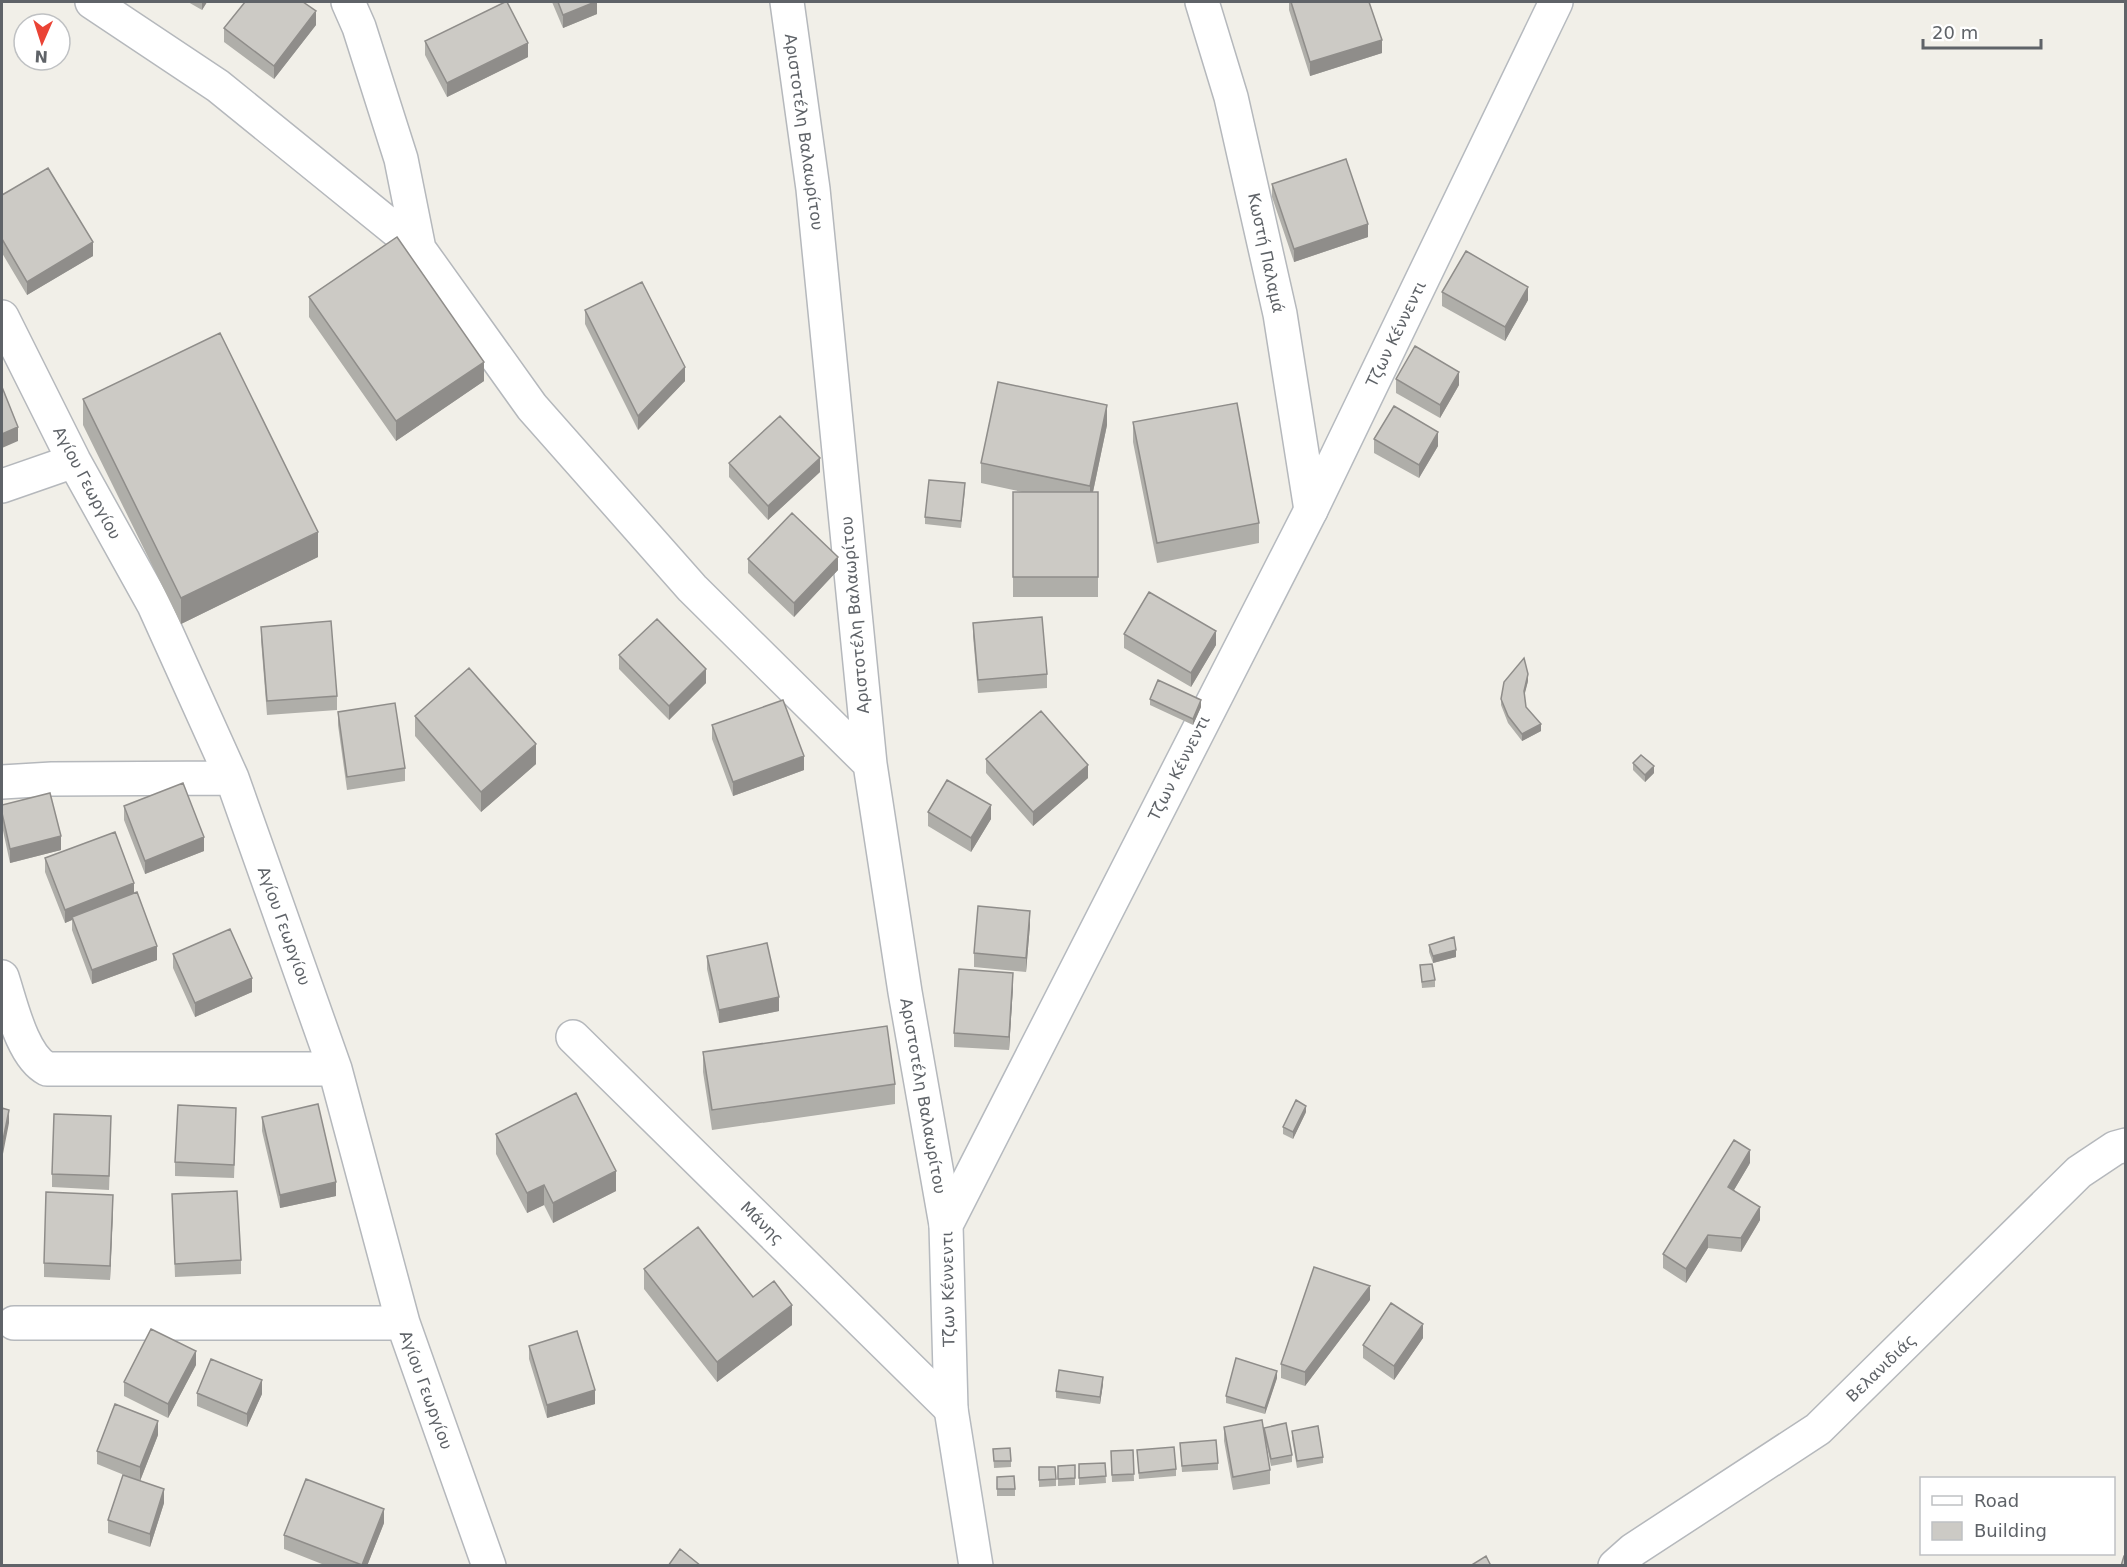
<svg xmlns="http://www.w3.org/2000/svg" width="2127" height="1567" font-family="'DejaVu Sans',sans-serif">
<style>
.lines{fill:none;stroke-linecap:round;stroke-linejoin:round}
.street-casing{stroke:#b5b8bc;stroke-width:36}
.secondary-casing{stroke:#b6babf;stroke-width:36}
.street{stroke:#fff;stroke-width:33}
.secondary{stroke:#fff;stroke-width:33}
.wall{fill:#afaea9}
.shaded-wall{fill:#8f8d8a}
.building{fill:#cccac5;stroke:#8f8d8a;stroke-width:1.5}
.labels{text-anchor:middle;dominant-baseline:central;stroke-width:4.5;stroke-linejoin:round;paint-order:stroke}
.street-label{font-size:16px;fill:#5f6368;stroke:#fff}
</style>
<rect width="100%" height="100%" fill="#f1efe8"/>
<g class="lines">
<g class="street-casing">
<path id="street" d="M92 2 218 86 419 249
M348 2 359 27 401 159 419 249 532 407 692 588 870 764
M787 2 813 189 870 764 905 992 946 1225
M1202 2 1231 97 1280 314 1311 510
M2 317 74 461 154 605 232 778 335 1069 403 1323 489 1566
M2 486 74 461
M2 782 52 779 232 778
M2 977C11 1004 22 1056 47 1069H335
M573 1037 951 1409
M14 1323H403
M1615 1566 1633 1550 1818 1429 2079 1172 2115 1148 2126 1145"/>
</g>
<g class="secondary-casing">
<path id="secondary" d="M976 1566 951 1409 946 1225 1311 510 1556 2"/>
</g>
<use href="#street" class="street"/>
<use href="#secondary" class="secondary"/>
</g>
<path class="wall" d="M188 2H207L202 10Z
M552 2H597V14L563 28Z
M1289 2H1369L1382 53 1310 76 1289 10Z
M316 25 274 79 224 42V28Z
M425 41 528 57 447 97 425 55Z
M1272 184 1368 237 1294 262 1272 197Z
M2 195 93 256 27 295 2 253Z
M1442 292 1528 300 1505 341 1442 306Z
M309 297 484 381 396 441 309 317Z
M585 310 685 381 638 430 585 324Z
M1396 379 1459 385 1440 418 1396 393Z
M83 399 318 557 181 624 83 425Z
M1133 422 1259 523V543L1157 563 1133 442Z
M1107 425 1093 492H1098V597H1013V492H1022L981 483V463Z
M1374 439 1438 446 1419 478 1374 453Z
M729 463 820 472 768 520 729 477Z
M965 490 961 528 925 524V517Z
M748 559 838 570 794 617 748 573Z
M973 623 1047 674V688L978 693 973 636Z
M261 627 337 696V710L267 715 261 640Z
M1124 634 1216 645 1191 687 1124 648Z
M619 655 706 683 669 720 619 669Z
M1528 681 1524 695 1526 707 1541 731 1522 741 1508 723 1501 705V699Z
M1150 699 1201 707 1193 725 1150 705Z
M338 712 405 768V781L347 790 338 725Z
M415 716 536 764 481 812 415 736Z
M712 725 804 770 733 796 712 739Z
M986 759 1088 778 1033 826 986 773Z
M1633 763 1654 773 1645 782 1633 770Z
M2 805 61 850 10 863 2 826Z
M124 806 204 851 145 874 124 820Z
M928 812 991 819 971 852 928 826Z
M45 858 134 893 157 960 92 984 72 930V920L65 923 45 872Z
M1030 925 1026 972 974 967V953Z
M1429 945 1456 957 1433 963 1429 952Z
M173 954 252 992 195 1017 173 968Z
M707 956 779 1011 719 1023 707 969Z
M1420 965 1435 980V987L1422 988Z
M1013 987 1009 1050 954 1047V1033Z
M703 1052 895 1084V1104L712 1130 703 1072Z
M1306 1112 1293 1139 1283 1134V1127Z
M262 1117 336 1196 280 1208 262 1131Z
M236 1121 234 1178 175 1176V1162Z
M111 1130 109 1190 52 1187V1174Z
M496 1134 616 1191 553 1223 544 1205 527 1213 496 1154Z
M1750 1163 1734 1190 1760 1220 1741 1252 1708 1248 1686 1283 1663 1268V1254Z
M172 1194 241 1260V1274L175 1277Z
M113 1209 110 1280 44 1277V1263Z
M644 1269 753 1297 792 1325 717 1382 644 1289Z
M1370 1300 1305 1386 1281 1378V1364Z
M1423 1338 1394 1380 1363 1358V1345Z
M529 1346 595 1404 547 1418 529 1359Z
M196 1365 168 1418 124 1396V1382Z
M1277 1378 1265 1414 1226 1403V1396Z
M1103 1384 1100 1404 1056 1398V1391Z
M197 1393 262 1394 247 1427 197 1406Z
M1224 1427 1264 1432V1428L1292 1455V1462L1271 1466 1266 1442 1270 1470V1484L1233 1490 1224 1441Z
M1292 1431 1323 1457V1463L1297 1468 1292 1438Z
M158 1435 140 1481 164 1503 150 1547 108 1533V1520L134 1479 97 1464V1451Z
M1180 1443 1218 1463V1470L1182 1472Z
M993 1449 1011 1461V1467L994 1468Z
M1133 1450 1134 1481 1112 1482 1111 1458Z
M1137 1450 1176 1469V1476L1139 1479Z
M1105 1463 1106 1483 1079 1485V1464Z
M1058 1466 1075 1478V1485L1058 1486Z
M1039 1467 1056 1479V1486L1039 1487Z
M997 1477 1015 1489V1496H997Z
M384 1523 367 1566H327L284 1549V1535Z"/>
<path class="shaded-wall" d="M202 2H207L202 10Z
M595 2H597V14L563 28V15Z
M316 11V25L274 79V66Z
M1382 40V53L1310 76V62Z
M528 43V57L447 97V83Z
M1368 224V237L1294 262V249Z
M93 242V256L27 295V282Z
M1528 287V300L1505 341V327Z
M484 362V381L396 441V421Z
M685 367V381L638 430V416Z
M1459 372V385L1440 418V405Z
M1107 405V425L1090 506V486Z
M18 427V441L2 448V434Z
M1438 432V446L1419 478V465Z
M820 458V472L768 520V506Z
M318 532V557L181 624V598Z
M838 557V570L794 617V603Z
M1216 631V645L1191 687V673Z
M706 669V683L669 720V706Z
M1528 674V681L1524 697V691Z
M1201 700V707L1193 725V719Z
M1541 724V731L1522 741V734Z
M536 744V764L481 812V792Z
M804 756V770L733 796V782Z
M1088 765V778L1033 826V812Z
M1654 766V773L1645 782V775Z
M991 805V819L971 852V838Z
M61 836V850L10 863V849Z
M204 837V851L145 874V861Z
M134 883V897L72 917V920L65 923V910Z
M1030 911V925L1026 972V958Z
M157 946V960L92 984V970Z
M1456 950V957L1433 963V956Z
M1013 973V987L1009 1050V1037Z
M252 978V992L195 1017V1003Z
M779 997V1011L719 1023V1010Z
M1306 1106V1112L1293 1139V1132Z
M9 1110V1123L2 1159V1145Z
M1750 1150V1163L1728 1200V1187Z
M616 1171V1191L553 1223V1203Z
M336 1182V1196L280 1208V1195Z
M544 1185V1205L527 1213V1193Z
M113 1195V1209L110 1280V1266Z
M1760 1207V1220L1741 1252V1238Z
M1708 1235V1248L1686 1283V1269Z
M1370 1286V1300L1305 1386V1372Z
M792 1305V1325L717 1382V1362Z
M1423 1324V1338L1394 1380V1366Z
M196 1351V1365L168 1418V1404Z
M1277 1371V1378L1265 1414V1408Z
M1103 1377V1384L1100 1404V1397Z
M262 1380V1394L247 1427V1414Z
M595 1390V1404L547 1418V1405Z
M158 1421V1435L140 1481V1467Z
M164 1489V1503L150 1547V1534Z
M384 1509V1523L367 1566H362Z"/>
<path class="building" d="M245 2H303L316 11 274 66 224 28Z
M505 2H507L528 43 447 83 425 41Z
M558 2H595L563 15Z
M1291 2H1369L1382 40 1310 62Z
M1346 159 1368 224 1294 249 1272 184Z
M48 168 93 242 27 282 2 239V195Z
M397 237 484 362 396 421 309 297Z
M1466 251 1528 287 1505 327 1442 292Z
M642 282 685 367 638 416 585 310Z
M220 333 318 532 181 598 83 399Z
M1415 346 1459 372 1440 405 1396 379Z
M998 382 1107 405 1090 486 981 463Z
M2 387 18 427 2 434Z
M1237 403 1259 523 1157 543 1133 422Z
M1394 406 1438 432 1419 465 1374 439Z
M780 416 820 458 768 506 729 463Z
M929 480 965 483 961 521 925 517Z
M1013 492H1098V577H1013Z
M792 513 838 557 794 603 748 559Z
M1149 592 1216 631 1191 673 1124 634Z
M1042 617 1047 674 978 680 973 623Z
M657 619 706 669 669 706 619 655Z
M331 621 337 696 267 701 261 627Z
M1524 658 1528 674 1524 691 1526 707 1541 724 1522 734 1508 716 1501 699 1504 682Z
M469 668 536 744 481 792 415 716Z
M1158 680 1201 700 1193 719 1150 699Z
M783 700 804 756 733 782 712 725Z
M395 703 405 768 347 777 338 712Z
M1041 711 1088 765 1033 812 986 759Z
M1641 755 1654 766 1645 775 1633 763Z
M947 780 991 805 971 838 928 812Z
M183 783 204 837 145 861 124 806Z
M50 793 61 836 10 849 2 813V805Z
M115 832 134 883 65 910 45 858Z
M137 892 157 946 92 970 72 917Z
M978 906 1030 911 1026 958 974 953Z
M230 929 252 978 195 1003 173 954Z
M1454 937 1456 950 1433 956 1429 945Z
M767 943 779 997 719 1010 707 956Z
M1432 964 1435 980 1422 982 1420 965Z
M959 969 1013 973 1009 1037 954 1033Z
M887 1026 895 1084 712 1110 703 1052Z
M576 1093 616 1171 553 1203 544 1185 527 1193 496 1134Z
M1296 1100 1306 1106 1293 1132 1283 1127Z
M318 1104 336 1182 280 1195 262 1117Z
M178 1105 236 1108 234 1165 175 1162Z
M2 1108 9 1110 2 1145Z
M54 1114 111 1116 109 1176 52 1174Z
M1734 1140 1750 1150 1728 1187 1760 1207 1741 1238 1708 1235 1686 1269 1663 1254Z
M237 1191 241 1260 175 1264 172 1194Z
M46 1192 113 1195 110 1266 44 1263Z
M698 1227 753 1297 774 1281 792 1305 717 1362 644 1269Z
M1314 1267 1370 1286 1305 1372 1281 1364Z
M1391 1303 1423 1324 1394 1366 1363 1345Z
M151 1329 196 1351 168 1404 124 1382Z
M577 1331 595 1390 547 1405 529 1346Z
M1236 1358 1277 1371 1265 1408 1226 1396Z
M211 1359 262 1380 247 1414 197 1393Z
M1059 1370 1103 1377 1100 1397 1056 1391Z
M115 1404 158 1421 140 1467 97 1451Z
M1262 1420 1270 1470 1233 1477 1224 1427Z
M1286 1423 1292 1455 1271 1459 1264 1428Z
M1318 1426 1323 1457 1297 1461 1292 1431Z
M1216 1440 1218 1463 1182 1466 1180 1443Z
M1174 1447 1176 1469 1139 1473 1137 1450Z
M1010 1448 1011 1461H994L993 1449Z
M1133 1450 1134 1474 1112 1475 1111 1451Z
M1105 1463 1106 1476 1079 1478V1464Z
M1075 1465V1478L1058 1479V1466Z
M1039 1467H1055L1056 1479 1039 1480Z
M123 1475 164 1489 150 1534 108 1520Z
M1014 1476 1015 1489H997V1477Z
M306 1479 384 1509 362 1565 284 1535Z
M680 1549 701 1566H668Z
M1486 1556 1491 1566H1470Z
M2124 1556H2126V1566H2121Z"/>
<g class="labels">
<g class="street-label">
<text transform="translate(804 132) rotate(82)">Αριστοτέλη Βαλαωρίτου</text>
<text transform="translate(1266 253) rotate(78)">Κωστή Παλαμά</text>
<text transform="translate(1396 334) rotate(-64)">Τζων Κέννεντι</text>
<text transform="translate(87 483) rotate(62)">Αγίου Γεωργίου</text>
<text transform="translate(855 615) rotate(-95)">Αριστοτέλη Βαλαωρίτου</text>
<text transform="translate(1179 768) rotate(-63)">Τζων Κέννεντι</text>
<text transform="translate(284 926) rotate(70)">Αγίου Γεωργίου</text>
<text transform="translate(923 1096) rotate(80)">Αριστοτέλη Βαλαωρίτου</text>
<text transform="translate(762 1223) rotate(45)">Μάνης</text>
<text transform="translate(948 1289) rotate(-91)">Τζων Κέννεντι</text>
<text transform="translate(1881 1368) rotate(-44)">Βελανιδιάς</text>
<text transform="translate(426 1390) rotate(70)">Αγίου Γεωργίου</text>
</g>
</g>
<rect width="2127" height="1567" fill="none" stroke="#5f6368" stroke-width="6"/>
<rect x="1920" y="1477" width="195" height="78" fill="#ffffff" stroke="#bfc1c3" stroke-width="1.5"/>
<rect x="1932" y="1496" width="30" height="9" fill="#ffffff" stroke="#bfc1c3" stroke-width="1.5"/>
<text x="1974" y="1507" font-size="18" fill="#5f6368">Road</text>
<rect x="1932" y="1522" width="30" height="18" fill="#cccac5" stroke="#bfc1c3" stroke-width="1.5"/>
<text x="1974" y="1537" font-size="18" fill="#5f6368">Building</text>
<g transform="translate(42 42) rotate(183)"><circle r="28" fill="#ffffff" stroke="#bfc1c3" stroke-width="1.5"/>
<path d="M0-4.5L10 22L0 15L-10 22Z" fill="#ea4335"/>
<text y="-9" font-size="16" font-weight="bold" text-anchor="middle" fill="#5f6368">N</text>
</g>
<path d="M1923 39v9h118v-9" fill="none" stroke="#5f6368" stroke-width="3"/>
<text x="1932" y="39" font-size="18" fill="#5f6368" stroke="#ffffff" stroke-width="4.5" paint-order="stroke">20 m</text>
</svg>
